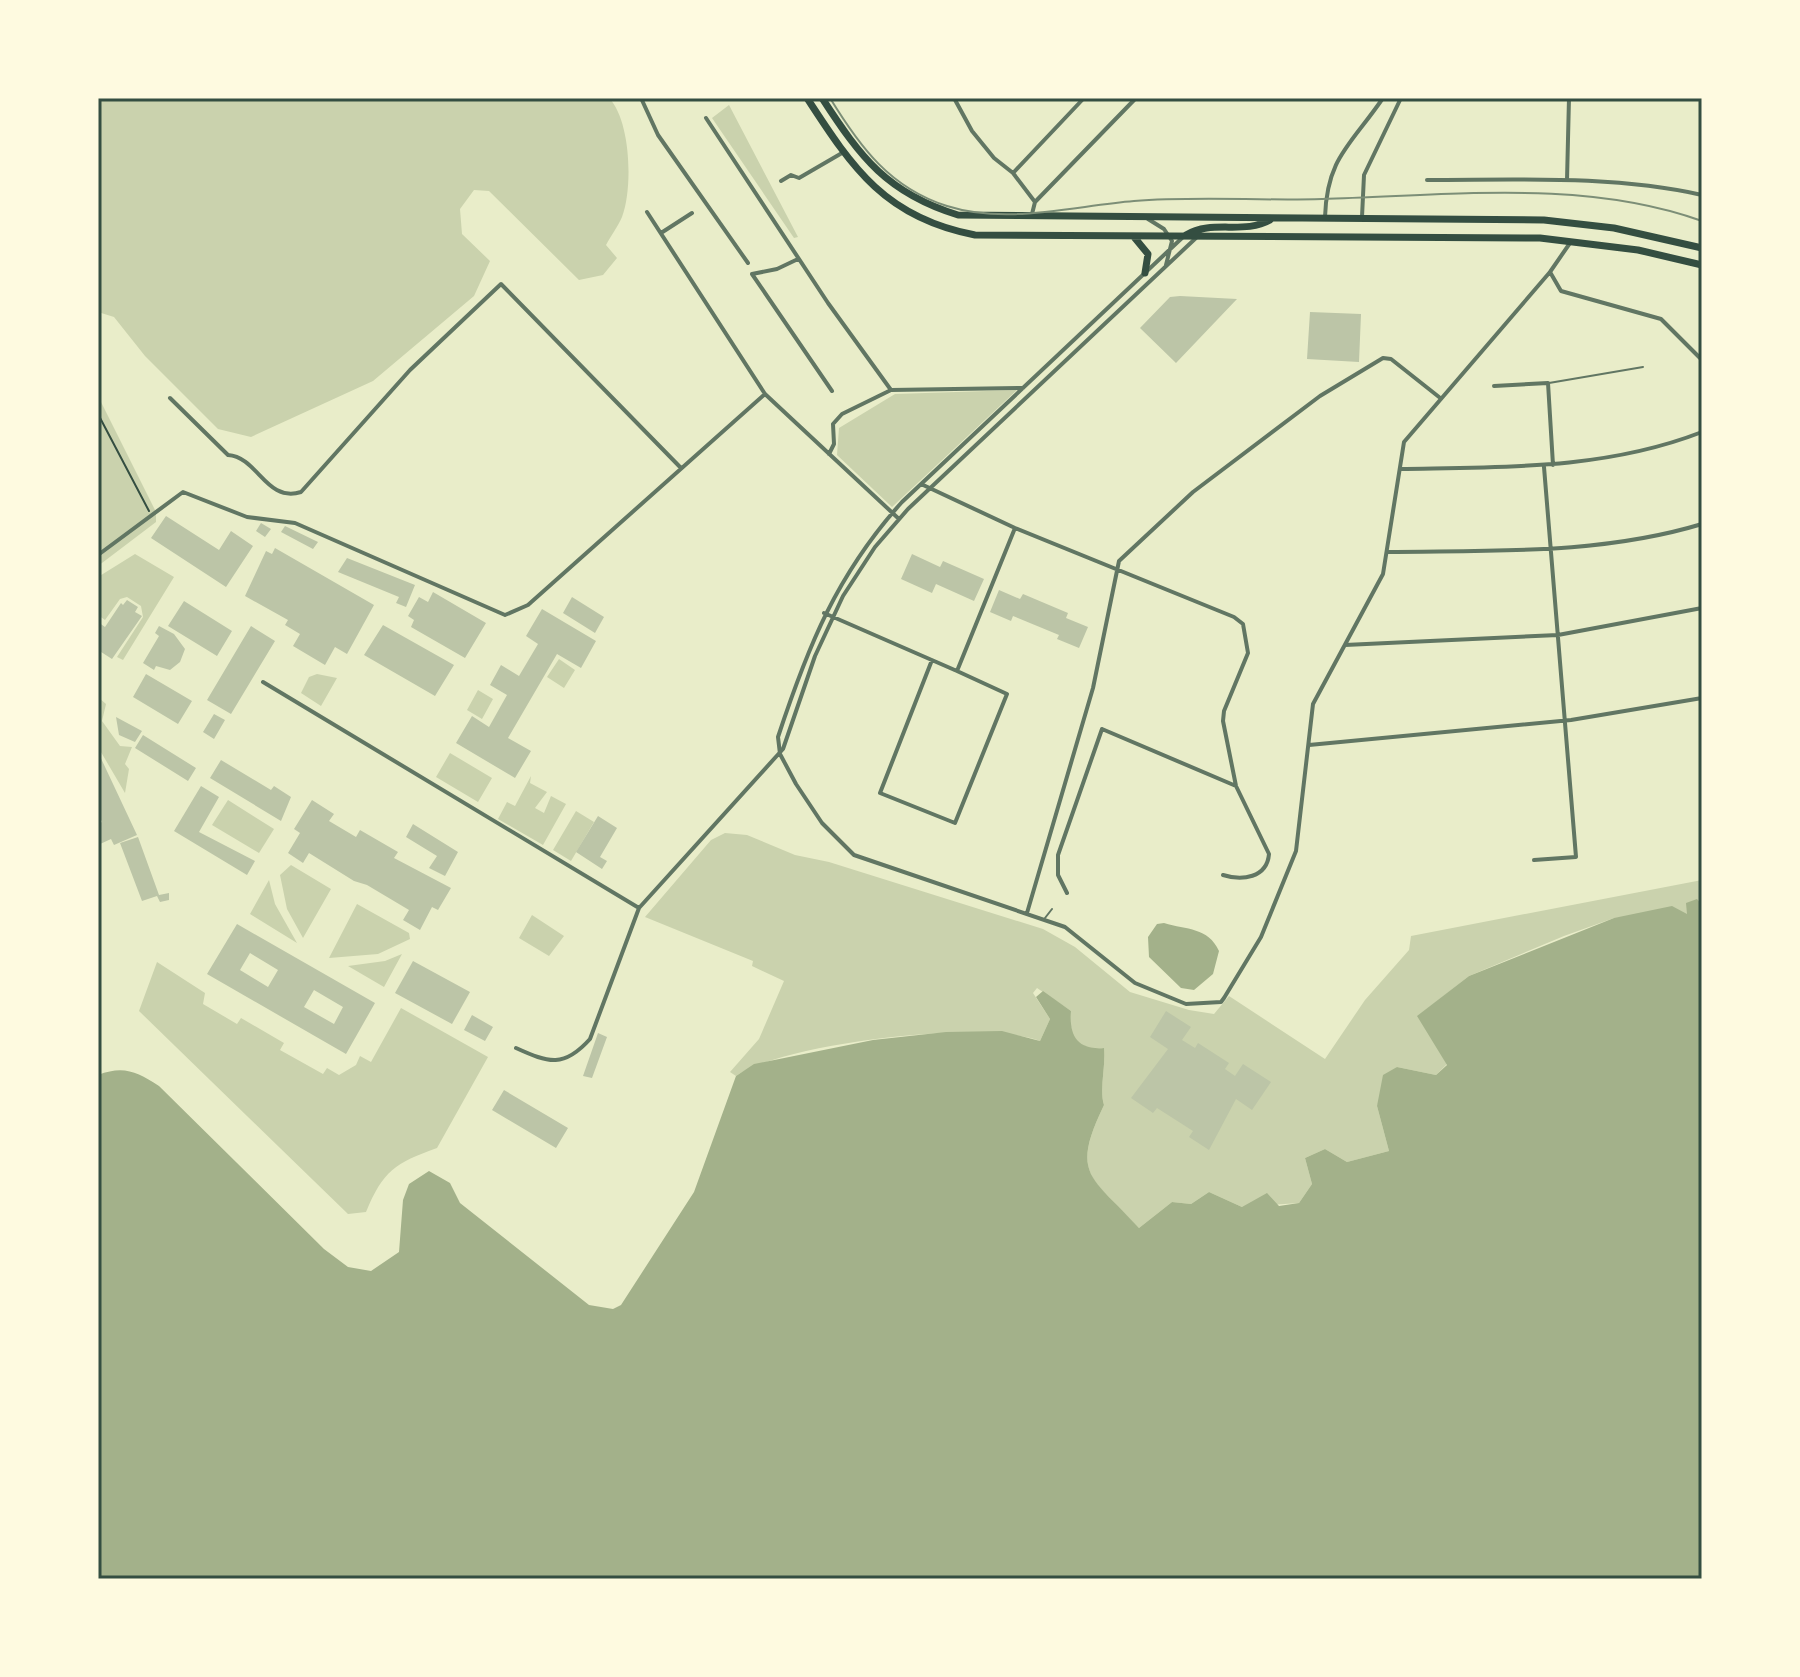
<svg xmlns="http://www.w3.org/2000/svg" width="1800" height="1677" font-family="'Space Grotesk',sans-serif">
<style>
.green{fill:#cad2ad}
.water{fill:#a3b18a}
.building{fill:#bcc5a7;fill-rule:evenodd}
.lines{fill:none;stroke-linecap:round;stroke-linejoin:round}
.path{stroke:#344e41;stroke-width:2}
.service{stroke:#617663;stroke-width:2}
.minor{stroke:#617663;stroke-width:4}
.trunk{stroke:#344e41;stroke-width:7}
.tram{stroke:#7c8e77;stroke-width:2}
.neatline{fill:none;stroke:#344e41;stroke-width:3}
</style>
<rect width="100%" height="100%" fill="#e9edc9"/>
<path class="green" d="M98 98H609C631 121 633 188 622 217 618 226 611 236 606 245L617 258 603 275 579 280 489 191 474 190 460 209 462 234 490 261 474 296 373 381 251 437 218 429 145 356 114 317 98 312Z
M729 105 798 237 794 238 712 118Z
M1017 390 892 507 837 455 839 428 895 394Z
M98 396 156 512V522L98 566Z
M135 554 174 577 123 660 117 657 143 617 141 606 127 597 120 599 105 620 98 615V577Z
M559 659 575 670 564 688 547 677Z
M317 674 337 678 321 706 301 693 309 677Z
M478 690 493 699 482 719 467 710Z
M98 697 106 704 102 721 120 746 132 747 125 764 129 769 125 793 98 747Z
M450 753 492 778 478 802 436 777Z
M531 776 530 783 547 792 535 808 544 813 551 796 566 804 543 845 498 819 507 802 515 806Z
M228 800 274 829 259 853 212 825Z
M576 811 594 822 571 861 553 850Z
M725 833 747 835 795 855 829 862 1043 929 1075 947 1130 992 1189 1010 1214 1014 1229 996 1325 1059 1365 1000 1409 950 1411 936 1702 880V905L1697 900 1687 915 1614 918 1564 936 1469 976 1418 1016 1447 1064 1436 1075 1397 1067 1377 1106 1389 1151 1347 1162 1325 1149 1305 1158 1312 1184 1299 1203 1242 1207 1209 1192 1191 1204 1172 1202 1139 1228C1091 1176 1070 1176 1104 1105 1099 1089 1106 1067 1104 1048 1076 1049 1069 1039 1071 1011L1037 988 1033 993 1050 1019 1040 1041C986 1019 783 1043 736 1076L730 1072 759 1039 784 981 752 966 753 961 645 917 711 840Z
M291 865 331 889 303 938 287 909 280 875Z
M269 880 275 904 297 943 250 914Z
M357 904 409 933 410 939 378 954 329 958Z
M532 915 564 936 549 956 519 938Z
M402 954 384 987 348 966 385 961Z
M157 962 205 993 203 1004 237 1024 241 1018 284 1043 280 1050 323 1074 327 1068 339 1075 356 1065 360 1056 371 1062 401 1008 488 1057 437 1148C395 1163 383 1171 366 1212L348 1214 139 1011Z"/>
<path class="water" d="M1697 899 1702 905V1579H98V1075C124 1065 137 1072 159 1086L324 1249 348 1267 371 1271 399 1252 403 1200 409 1184 429 1171 450 1183 460 1203 589 1305 613 1309 621 1305 694 1192 736 1076 754 1064 873 1040 946 1032 1002 1031 1040 1041 1050 1019 1036 997 1043 991 1071 1011C1069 1037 1078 1050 1104 1048 1106 1067 1099 1089 1104 1105 1070 1176 1091 1175 1139 1228L1172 1202 1191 1204 1209 1192 1242 1207 1267 1193 1279 1206 1299 1203 1312 1184 1305 1158 1325 1149 1347 1162 1389 1151 1377 1106 1383 1075 1397 1067 1436 1075 1447 1065 1417 1016 1469 976 1614 918 1672 906 1687 914 1686 903Z
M1164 923C1187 930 1208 927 1219 951L1213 974 1194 990 1181 988 1149 957 1148 937 1157 924Z"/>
<path class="building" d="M1170 297 1180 296 1237 299 1176 363 1140 328Z
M1310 312 1361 314 1359 362 1307 359Z
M166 516 219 550 231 531 253 546 226 587 151 538Z
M261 523 271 529 265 537 256 531Z
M285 526 318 542 313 549 281 532Z
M275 548 374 605 347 654 335 647 325 665 293 646 300 634 285 625 288 620 245 596 266 551 272 554Z
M912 554 940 567 943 561 984 579 974 601 936 584 932 593 901 579Z
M347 558 415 585 406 607 396 603 399 597 338 572Z
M999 590 1020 599 1023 594 1068 613 1066 618 1088 627 1079 648 1057 639 1059 635 1013 616 1011 621 990 612Z
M433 592 486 623 465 658 411 627 414 620 408 616 419 597 428 602Z
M572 597 604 617 595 633 563 613Z
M127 600 138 607 135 612 142 616 112 659 98 650V622L105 627 121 603 123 605Z
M184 601 232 631 217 656 168 626Z
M542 609 596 641 581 668 557 654 508 738 531 751 515 778 456 743 472 716 489 727 507 695 490 685 501 665 519 676 538 644 526 636Z
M383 625 454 665 435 696 364 655Z
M159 626 174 634 185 649 180 662 170 670 156 666 154 670 143 663 159 636 155 633Z
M251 626 275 641 231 714 207 700Z
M146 674 192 701 178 724 133 697Z
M214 714 225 720 214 739 203 732Z
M116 717 142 731 135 742 119 735Z
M143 735 196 768 188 781 135 748Z
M98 752 137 835 114 845 111 839 98 845V824L102 822 98 813Z
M221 760 271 790 274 786 291 797 281 821 210 778Z
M201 786 219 797 199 832 255 861 247 875 174 831Z
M312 800 334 814 329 821 356 837 360 830 398 852 394 858 451 888 438 910 432 907 420 930 403 920 409 910 367 885 354 881 309 853 303 863 288 853 300 833 294 829Z
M598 816 617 828 600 857 607 861 602 869 576 852Z
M413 824 458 852 445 876 429 868 437 856 406 837Z
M138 837 159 895 169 893V900L160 902 157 896 142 901 120 843Z
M237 924 375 1003 346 1054 207 974ZM250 953 278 970 268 987 240 970ZM314 990 343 1007 334 1024 304 1007Z
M413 961 470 992 452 1024 395 993Z
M1166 1011 1191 1027 1182 1040 1195 1048 1198 1043 1229 1063 1225 1069 1235 1076 1243 1064 1271 1082 1252 1110 1236 1099 1209 1150 1189 1137 1193 1131 1157 1108 1153 1113 1131 1098 1168 1049 1150 1037Z
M472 1015 493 1027 485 1041 464 1030Z
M598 1033 607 1037 592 1078 583 1076Z
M504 1090 568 1128 556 1148 492 1110Z"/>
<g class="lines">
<path class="path" d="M98 414 149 511"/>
<path class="service" d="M1549 383 1643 367
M1045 918 1052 909"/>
<path class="minor" d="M641 98 658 135 748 263
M954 98 972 131 994 158 1013 173 1035 202 1032 214
M706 118 828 303 891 390 842 414 833 424 834 444 829 454
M1013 173 1084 98
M1427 180C1519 180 1612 175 1702 195
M1567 180 1569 98
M781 181 791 175 799 178 842 153
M1035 202 1136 98
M647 212 765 394 899 519
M1325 217C1327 157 1351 145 1383 98
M1362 217 1364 175 1401 98
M1148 219 1164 229 1172 241 1166 265
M661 233 692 213
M1182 238 902 502C837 574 808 646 778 737L780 754 796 784 822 823 854 855 1065 927 1135 983 1186 1004 1221 1002 1224 998 1261 937 1296 851 1313 704 1383 574 1404 442 1550 272 1570 243
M798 259 777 269 752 274 832 391
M1550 272 1561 291 1661 319 1702 360
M1494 386 1548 383 1553 465
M891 390 1023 388
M170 398 228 455C258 457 266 503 301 492L410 370 501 284 681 468
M1400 469C1503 467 1604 470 1702 432
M921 484 1015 528 1234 617 1243 624 1248 653 1224 711 1223 721 1236 786 1269 854C1267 878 1242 881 1223 875
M1387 552C1492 550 1600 555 1702 524
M98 555 183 492 247 517 295 523 505 615 528 605 765 394
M824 613 957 671 1015 528
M1345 645 1558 635 1702 608
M932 660 880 793 955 823 1007 694 957 671
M263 682 639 908
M1309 745 1571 720 1702 698
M1534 860 1576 857 1544 467
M1067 893 1058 875V855L1102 729 1236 786
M1027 913 1093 688 1119 561 1193 492 1320 396 1383 358 1391 359 1439 397
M516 1048C549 1063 564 1068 590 1039L639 908 783 749 815 656 843 596 875 547 908 509 1197 237"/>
<path class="trunk" d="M807 98C853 169 886 218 975 235L1540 238 1638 250 1702 265
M822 98C861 158 887 193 958 215L1544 220 1614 228 1702 248
M1186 235C1212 219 1244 235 1270 220
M1134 237 1148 254 1145 273"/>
<path class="tram" d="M830 98C860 147 890 188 947 206 1007 225 1073 206 1134 201 1197 196 1260 201 1322 199 1447 196 1582 178 1702 221"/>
</g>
<rect width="1800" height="1677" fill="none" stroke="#fefae0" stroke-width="200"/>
<rect x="100" y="100" width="1600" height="1477" class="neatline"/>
</svg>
